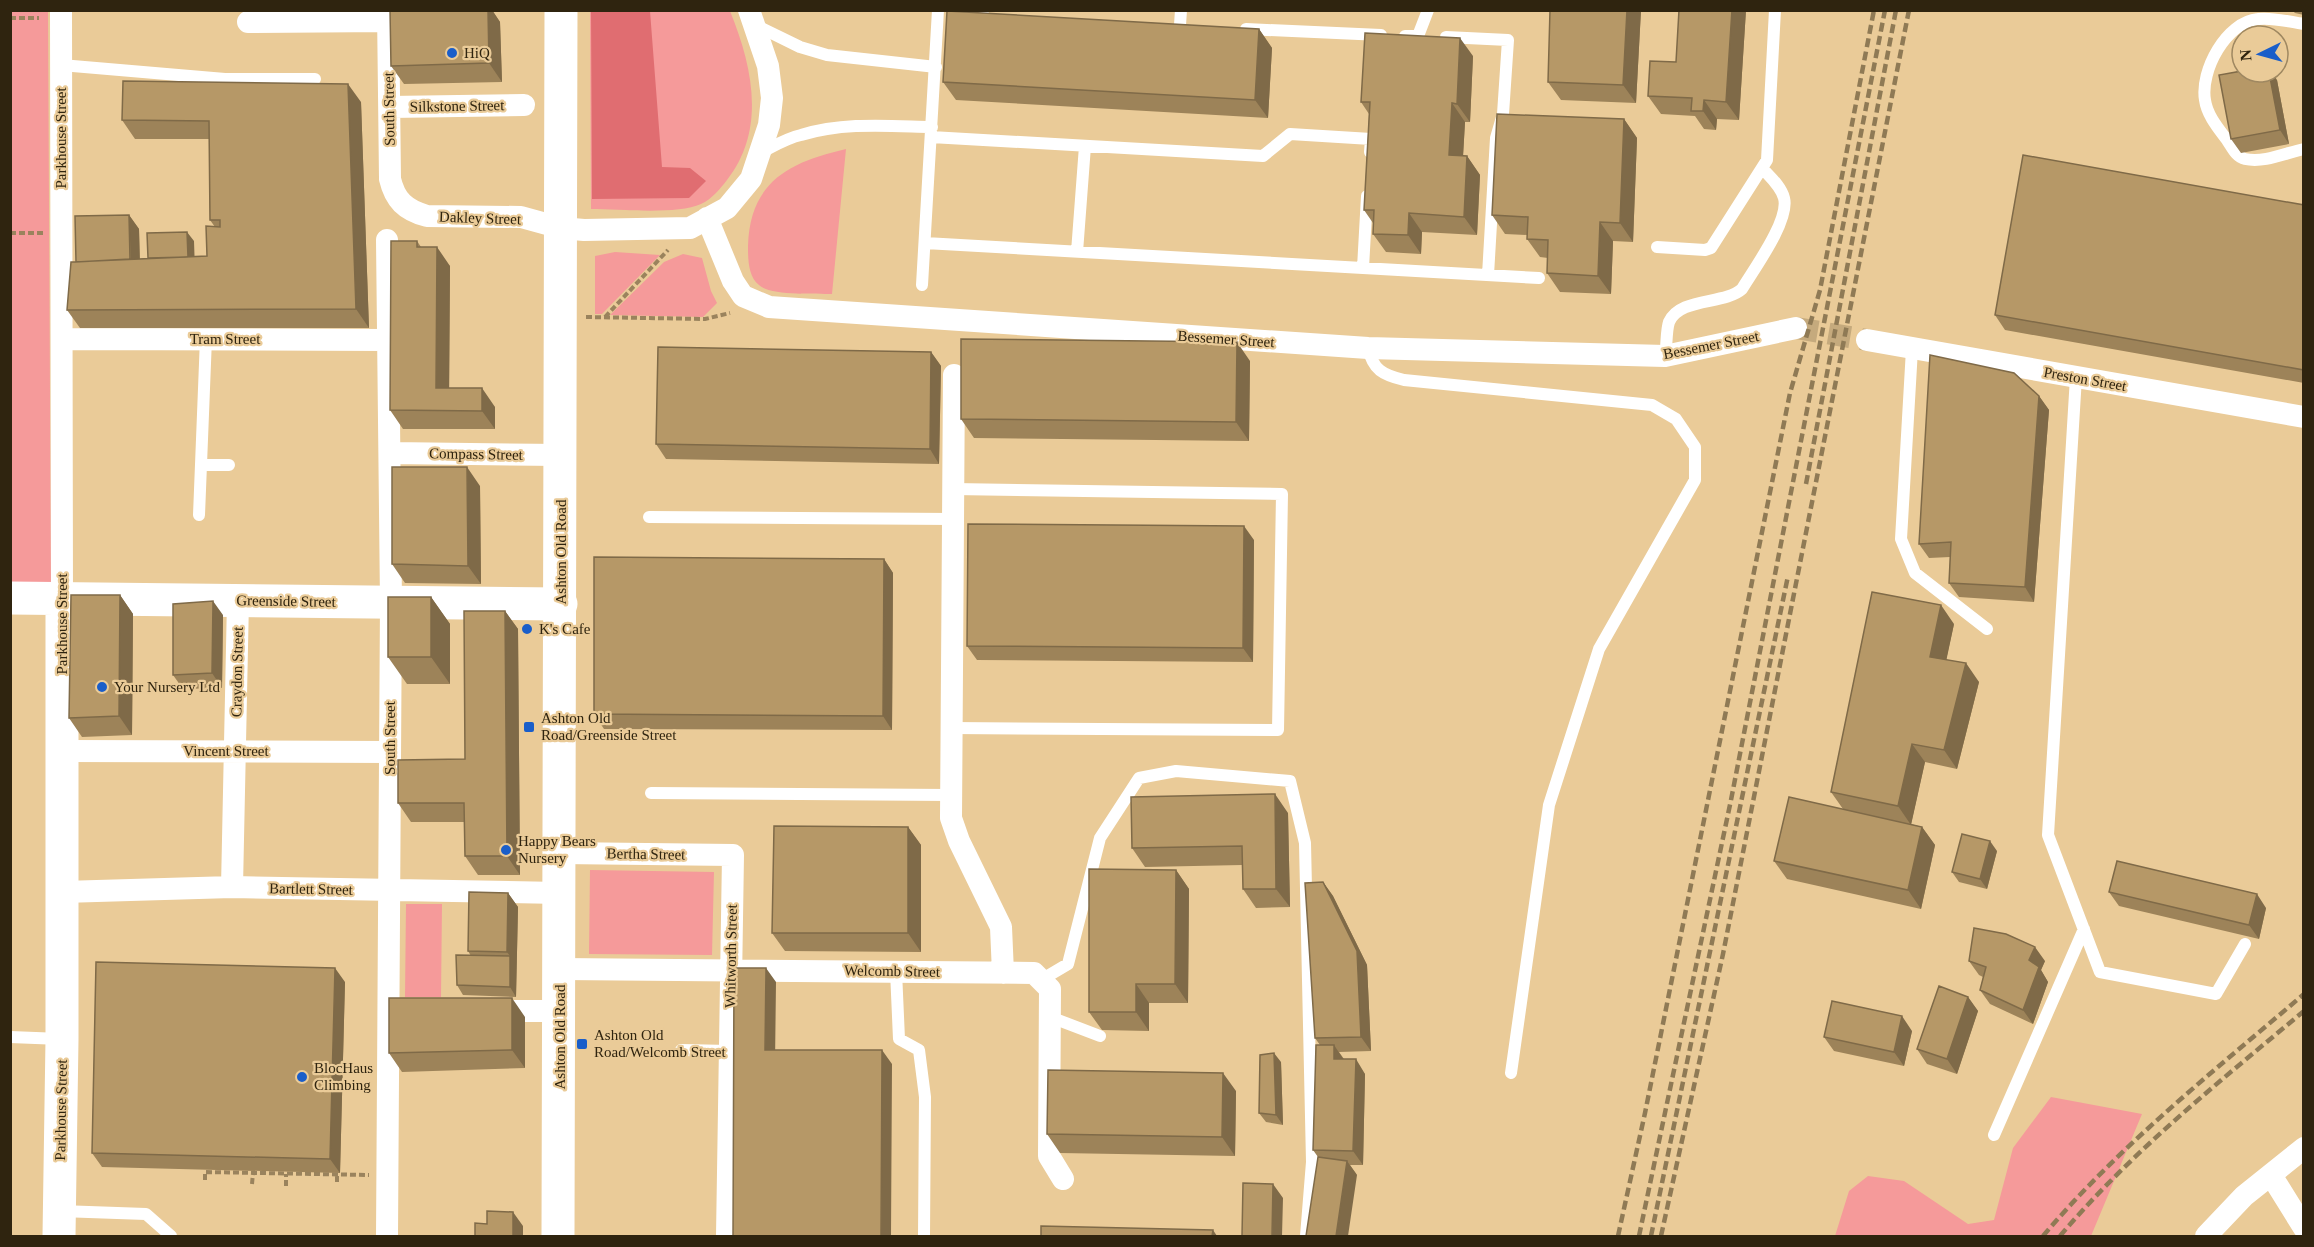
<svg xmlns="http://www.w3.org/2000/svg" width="2314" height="1247" font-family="Georgia,serif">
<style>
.green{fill:#f59a9a}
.forest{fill:#e06d71}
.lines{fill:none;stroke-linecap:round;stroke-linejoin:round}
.street-tunnel{stroke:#c5aa7d;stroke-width:22;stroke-dasharray:22 11;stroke-linecap:butt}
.path{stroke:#9a835d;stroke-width:4;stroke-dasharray:6 3;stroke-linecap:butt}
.lane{stroke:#fff;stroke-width:12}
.street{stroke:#fff;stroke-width:22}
.secondary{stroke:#fff;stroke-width:33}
.highway{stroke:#fff;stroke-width:33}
.rail{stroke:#8f7a55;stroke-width:4.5;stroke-dasharray:9 4.5;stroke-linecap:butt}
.wall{fill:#9d8359}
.shaded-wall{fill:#7f6a48}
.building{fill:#b69867;stroke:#7f6a48;stroke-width:1.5}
.poi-dot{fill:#1a5ec9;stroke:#eacb98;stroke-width:2}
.labels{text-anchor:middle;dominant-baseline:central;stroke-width:4.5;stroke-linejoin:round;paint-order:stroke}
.poi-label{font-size:15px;fill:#2f240f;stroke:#eacb98;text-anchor:start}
.street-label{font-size:15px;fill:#2f240f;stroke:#eacb98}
</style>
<rect width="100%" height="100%" fill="#eacb98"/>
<path class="green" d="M11 11H48L51 585H11Z
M590 11H730C752 65 767 129 727 180 720 189 712 199 701 204 677 215 619 209 591 209Z
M846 149 832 294C815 293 771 296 759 285 748 277 748 258 748 246 750 181 790 162 846 149Z
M615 252 660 255 602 314H595V256Z
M683 254 702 258 711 291 717 303 703 317 610 315 664 262Z
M590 870 714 872 712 955 589 954Z
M406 904H442L441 997H405Z
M2051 1097 2142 1114 2091 1236H1835L1849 1191 1868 1176 1904 1181 1968 1224 1994 1220 2013 1148Z"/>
<path class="forest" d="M591 11H650L662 167 690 168 706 181 689 198 592 199Z"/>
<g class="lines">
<path class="street-tunnel" d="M1796 328 1867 340"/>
<path class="path" d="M10 18H39
M10 233H43
M586 317 705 319 730 313
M605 317 668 250
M205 1180V1172L369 1175
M337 1182V1175
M252 1184 253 1173
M286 1186V1174"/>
<path class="lane" d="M957 10 983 14
M2304 24C2289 22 2273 17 2258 19 2226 22 2200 71 2205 100 2207 115 2218 128 2227 140 2232 147 2236 157 2245 159 2265 163 2285 153 2304 149
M755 25 800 47 827 55 936 67
M1180 25 1181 10
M1246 29 1381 35
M1405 36H1418L1428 10
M1446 37 1508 40 1503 114 1496 138 1488 275
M61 65 225 79H315
M931 137 1263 156 1290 134 1371 139 1370 152
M762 152C774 146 787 138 801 135 844 122 887 126 932 127
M925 243 1539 278
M1657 247 1705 250 1711 248 1767 160 1775 10
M1077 252 1085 146
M1363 268 1367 196
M922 285 938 10
M1368 348C1373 370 1383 375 1404 380L1652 405 1676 419 1695 447V480L1599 649 1549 805 1511 1073
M1912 349 1901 539 1915 573 1987 629
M1665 356C1667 346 1666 331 1669 322 1680 297 1724 305 1742 289 1754 269 1790 220 1784 198 1781 186 1770 177 1762 168
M2076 377 2048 835 2100 972 2216 994 2245 944
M201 465H229
M199 515 206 338
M649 517 953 519
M951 728 1278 730 1282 494 953 489
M651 793 951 795
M896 971 899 1039 919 1050 925 1097 924 1236
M1041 980 1068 964 1100 838 1139 778 1176 771 1290 781 1305 843 1312 1162 1306 1236
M1050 1017 1100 1036
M10 1037 61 1039
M681 1050 730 1051
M1994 1135 2084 929
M60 1211 146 1214 171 1236"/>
<path class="street" d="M61 10 62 598
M388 10 390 179C395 200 405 210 427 216L521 217 561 228 584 230 690 228 727 208 751 179 769 125 772 98 768 66 749 10
M248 22 388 21
M390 107 524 105
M707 218 733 281 743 296 769 307 1368 348 1665 356 1796 328
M62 339 389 340
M1867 340 2304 417
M954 375 951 818 959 841 1001 927 1003 973
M391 453 561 455
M63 751 390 752
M560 853 733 855 727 1236
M232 887 238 600
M63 892 232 887 560 893
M560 969 1034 973 1050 989 1049 1156 1063 1179
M492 1011H560
M2271 1175 2304 1228
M387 1236 391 602 387 240
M2206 1236 2244 1196 2304 1148"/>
<path class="secondary" d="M10 598 561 604
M59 1236 62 1039V598"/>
<path class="highway" d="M558 1236 561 10"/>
<path class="rail" d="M1806 484 1896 10
M1618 1236 1645 1113 1790 393 1820 290 1874 10
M1639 1236 1731 800 1885 10
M1651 1236 1788 576
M1661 1236 1723 954 1909 10
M2043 1236C2119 1146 2214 1071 2304 994
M2060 1236C2131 1152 2219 1082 2304 1011"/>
</g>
<path class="wall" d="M390 10H492L500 22 502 82 404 84 391 66Z
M1641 10 1636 103 1561 100 1548 82Z
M1679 10H1746L1739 120 1717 119 1716 130 1704 129 1695 116 1661 114 1648 96 1676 62Z
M2292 10H2304V15L2295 13Z
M1259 29 1272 48 1268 118 956 100 943 82Z
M1473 56 1470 122H1465L1463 156H1467L1480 175 1477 235 1422 232 1421 254 1386 252 1373 234V223L1364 210 1369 114 1361 102Z
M2277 80 2289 144 2241 153 2231 139Z
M361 102 369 328H80L67 310 76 262 129 215 139 229 140 259 148 258 194 241V257L207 256 215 227 210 220 209 139H135L122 120Z
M1624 119 1637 138 1633 242 1613 241 1611 294 1560 292 1547 273 1548 258 1540 257 1527 239V235L1505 234 1492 215Z
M2304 205V383L2005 330 1995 315Z
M417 241 421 247 450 266 449 388 495 407V429H403L390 410Z
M931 352 941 366 939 464 666 459 656 444Z
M1250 361 1249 441 974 438 961 419Z
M2039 396 2049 410 2034 602 1959 597 1949 583 1950 557 1929 558 1919 544Z
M480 486 481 584 405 583 392 564Z
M1254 540 1253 662 977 660 967 646Z
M884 559 893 573 892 730 604 729 594 714Z
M120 595 133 614 132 735 82 737 69 718Z
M431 597 450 624V684H407L388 657Z
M505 611 518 629 520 875H478L465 856 464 822H411L398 803 465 759Z
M223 615 222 688 183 689 173 675Z
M1954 624 1946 660 1979 682 1957 769 1925 762 1911 824 1922 827 1935 845 1921 909 1787 879 1774 861 1843 809 1831 792Z
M1288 813 1290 907 1256 908 1243 889 1242 865 1145 867 1132 848Z
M908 827 921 845V952L785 951 772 933Z
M1997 851 1987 889 1959 882 1952 872Z
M1176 870 1189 889 1188 1003H1149V1031L1102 1030 1089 1012Z
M1323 882 1333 896 1367 965 1371 1051 1339 1052 1344 1059 1365 1074 1363 1165H1350L1357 1175 1318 1157 1313 1150 1320 1045 1315 1038Z
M2109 892 2266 908 2259 939 2119 906Z
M508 893 518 907 516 997 463 995 457 985 471 956 468 951Z
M1969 961H2045L2041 970 2048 982 2033 1024 1990 1004 1980 990 1983 977 1979 975Z
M345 982 340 1173 102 1167 92 1153Z
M1968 997 1978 1011 1957 1074 1927 1064 1917 1049Z
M525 1017V1068L402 1072 389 1053Z
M1912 1031 1904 1066 1834 1051 1824 1037Z
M1281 1062 1283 1125 1266 1122 1259 1113Z
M1236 1091 1235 1156 1060 1153 1047 1134Z"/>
<path class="shaded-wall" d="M488 10H492L500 22 502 82 489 63Z
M1627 10H1641L1636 103 1623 85Z
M1732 10H1746L1739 120 1726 102Z
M1259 29 1272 48 1268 118 1255 100Z
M1460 38 1473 56 1470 122 1457 104Z
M2269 72H2272L2277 80 2289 144 2280 130Z
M348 84 361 102 369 328 356 309Z
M1704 100 1717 119 1716 130 1703 111Z
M1452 103 1465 122 1462 174 1449 155Z
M1624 119 1637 138 1633 242 1620 223Z
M1467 156 1480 175 1477 235 1464 217Z
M1409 213 1422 232 1421 254 1408 235Z
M129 215 139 229 140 276 131 262Z
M1600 222 1613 241 1611 294 1598 276Z
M187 232 194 241 195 271 188 261Z
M437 247 450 266 449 406 436 388Z
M1237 342 1250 361 1249 441 1236 422Z
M931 352 941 366 939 464 930 449Z
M482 388 495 407V429L482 411Z
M2039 396 2049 410 2034 602 2025 587Z
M467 467 480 486 481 584 468 566Z
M1244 526 1254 540 1253 662 1243 648Z
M884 559 893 573 892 730 883 716Z
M120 595 133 614 132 735 119 716Z
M431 597 450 624V684L431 657Z
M213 601 223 615 222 688 212 673Z
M1941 605 1954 624 1943 676 1930 657Z
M505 611 518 629 520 875 507 856Z
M1966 663 1979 682 1957 769 1944 750Z
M1912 744 1925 762 1911 825 1898 806Z
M1275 794 1288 813 1290 907 1276 889Z
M908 827 921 845V952L908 933Z
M1922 827 1935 845 1921 909 1908 890Z
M1990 841 1997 851 1987 889 1980 879Z
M1176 870 1189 889 1188 1003 1175 984Z
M1323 882 1333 896 1367 965 1371 1051 1361 1037Z
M508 893 518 907 516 997 510 987V956L507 952Z
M2257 894 2266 908 2259 939 2249 925Z
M2035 947 2045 961 2041 970 2048 982 2033 1024 2023 1010 2029 960Z
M335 968 345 982 340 1173 330 1159Z
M766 968 776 982 775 1064 765 1050Z
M1136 984 1149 1003V1031L1136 1012Z
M1968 997 1978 1011 1957 1074 1947 1059Z
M512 998 525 1017V1068L512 1050Z
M1902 1016 1912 1031 1904 1066 1894 1052Z
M1334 1045 1344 1060 1334 1059Z
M882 1050 892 1064 891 1236H881Z
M1274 1053 1281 1062 1283 1125 1276 1115Z
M1356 1059 1365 1074 1363 1165 1353 1151Z
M1223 1073 1236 1091 1235 1156 1222 1137Z
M1347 1161 1357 1175 1348 1236H1336Z
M1273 1184 1283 1198 1282 1236H1272Z
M513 1212 523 1226V1236H513Z
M1213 1230 1217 1236H1212Z"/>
<path class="building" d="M390 10H488L489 63 391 66Z
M1550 10H1627L1623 85 1548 82Z
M1679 10H1732L1726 102 1704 100 1703 111H1691L1692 98 1648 96 1650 61 1676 62Z
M947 11 1259 29 1255 100 943 82Z
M1365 33 1460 38 1457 104 1452 103 1449 155 1467 156 1464 217 1409 213 1408 235 1373 234 1374 210H1364L1370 102H1361Z
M2242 71V72H2269L2280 130 2231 139 2219 75Z
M123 81 348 84 356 309 67 310 71 262 207 256 206 226 220 227V220H210L209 121 122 120Z
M1497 114 1624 119 1620 223 1600 222 1598 276 1547 273 1548 240 1527 239 1528 217 1492 215Z
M2023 155 2304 205V370L1995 315Z
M129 215 130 259 76 262 75 216Z
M187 232 188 257 148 258 147 233Z
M391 241H417V247H437L436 388H482V411L390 410Z
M961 339 1237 342 1236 422 961 419Z
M658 347 931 352 930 449 656 444Z
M1930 355 2014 373 2039 396 2025 587 1949 583 1951 542 1919 544Z
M392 467H467L468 566 392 564Z
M968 524 1244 526 1243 648 967 646Z
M594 557 884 559 883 716 594 714Z
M1872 592 1941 605 1930 657 1966 663 1944 750 1912 744 1898 806 1831 792Z
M71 595H120L119 716 69 718Z
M388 597H431V657H388Z
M213 601 212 673 173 675V604Z
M464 611H505L507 856H465L464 803H398V760L465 759Z
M1275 794 1276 889H1243L1242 846 1132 848 1131 797Z
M1789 797 1922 827 1908 890 1774 861Z
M774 826 908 827V933H772Z
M1962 834 1990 841 1980 879 1952 872Z
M2117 861 2257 894 2249 925 2109 892Z
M1089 869 1176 870 1175 984H1136V1012H1089Z
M1323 882 1357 951 1361 1037 1315 1038 1305 883Z
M469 892 508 893 507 952 468 951Z
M1974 928 2006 934 2035 947 2029 960 2039 967 2023 1010 1980 990 1986 967 1969 961Z
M456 955 510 956V987L457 985Z
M96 962 335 968 330 1159 92 1153Z
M734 968H766L765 1050H882L881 1236H733Z
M1939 986 1968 997 1947 1059 1917 1049Z
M389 998H512V1050L389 1053Z
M1832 1001 1902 1016 1894 1052 1824 1037Z
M1316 1045H1334V1059H1356L1353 1151 1313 1150Z
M1274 1053 1276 1115 1259 1113 1260 1055Z
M1048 1070 1223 1073 1222 1137 1047 1134Z
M1318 1157 1347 1161 1336 1236H1306Z
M1243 1183 1273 1184 1272 1236H1242Z
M487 1211 513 1212V1236H475V1223L487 1224Z
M1041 1226 1213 1230 1212 1236H1041Z"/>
<g class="poi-dot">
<circle cx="452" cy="53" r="6"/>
<circle cx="527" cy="629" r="6"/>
<circle cx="102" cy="687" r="6"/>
<rect x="523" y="721" width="12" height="12" rx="3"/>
<circle cx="506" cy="850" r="6"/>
<rect x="576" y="1038" width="12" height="12" rx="3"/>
<circle cx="302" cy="1077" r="6"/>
</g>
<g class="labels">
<g class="poi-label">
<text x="464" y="53">HiQ</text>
<text x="539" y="629">K's Cafe</text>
<text x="114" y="687">Your Nursery Ltd</text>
<text x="541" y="718">Ashton Old<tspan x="541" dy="17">Road/Greenside Street</tspan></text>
<text x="518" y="841">Happy Bears<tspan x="518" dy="17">Nursery</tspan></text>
<text x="594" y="1035">Ashton Old<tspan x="594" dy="17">Road/Welcomb Street</tspan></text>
<text x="314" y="1068">BlocHaus<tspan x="314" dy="17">Climbing</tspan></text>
</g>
<g class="street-label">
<text transform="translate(457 106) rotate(-1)">Silkstone Street</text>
<text transform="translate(389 109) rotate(-91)">South Street</text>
<text transform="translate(61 138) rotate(-90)">Parkhouse Street</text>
<text transform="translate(480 218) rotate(2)">Dakley Street</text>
<text x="225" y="339">Tram Street</text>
<text transform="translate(1226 339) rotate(4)">Bessemer Street</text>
<text transform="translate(1711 345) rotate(-11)">Bessemer Street</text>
<text transform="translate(2085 379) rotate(10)">Preston Street</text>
<text transform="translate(476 454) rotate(1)">Compass Street</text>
<text transform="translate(561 552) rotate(-90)">Ashton Old Road</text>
<text transform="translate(286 601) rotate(1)">Greenside Street</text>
<text transform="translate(62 624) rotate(-90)">Parkhouse Street</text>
<text transform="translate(237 672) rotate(-89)">Craydon Street</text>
<text transform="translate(390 738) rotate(-90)">South Street</text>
<text x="226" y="751">Vincent Street</text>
<text transform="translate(646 854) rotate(1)">Bertha Street</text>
<text transform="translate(311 889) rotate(1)">Bartlett Street</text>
<text transform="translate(731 956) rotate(-89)">Whitworth Street</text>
<text transform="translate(892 971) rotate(1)">Welcomb Street</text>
<text transform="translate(560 1037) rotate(-90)">Ashton Old Road</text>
<text transform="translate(61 1110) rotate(-89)">Parkhouse Street</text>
</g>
</g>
<rect width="2314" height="1247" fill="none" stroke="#2f240f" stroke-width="24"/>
<g transform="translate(2260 54) rotate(265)"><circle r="28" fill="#eacb98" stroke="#9f8861" stroke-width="1.5"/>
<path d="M0-4.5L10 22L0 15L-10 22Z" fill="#1a5ec9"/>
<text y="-9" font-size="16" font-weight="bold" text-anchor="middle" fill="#2f240f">N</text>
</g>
</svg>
